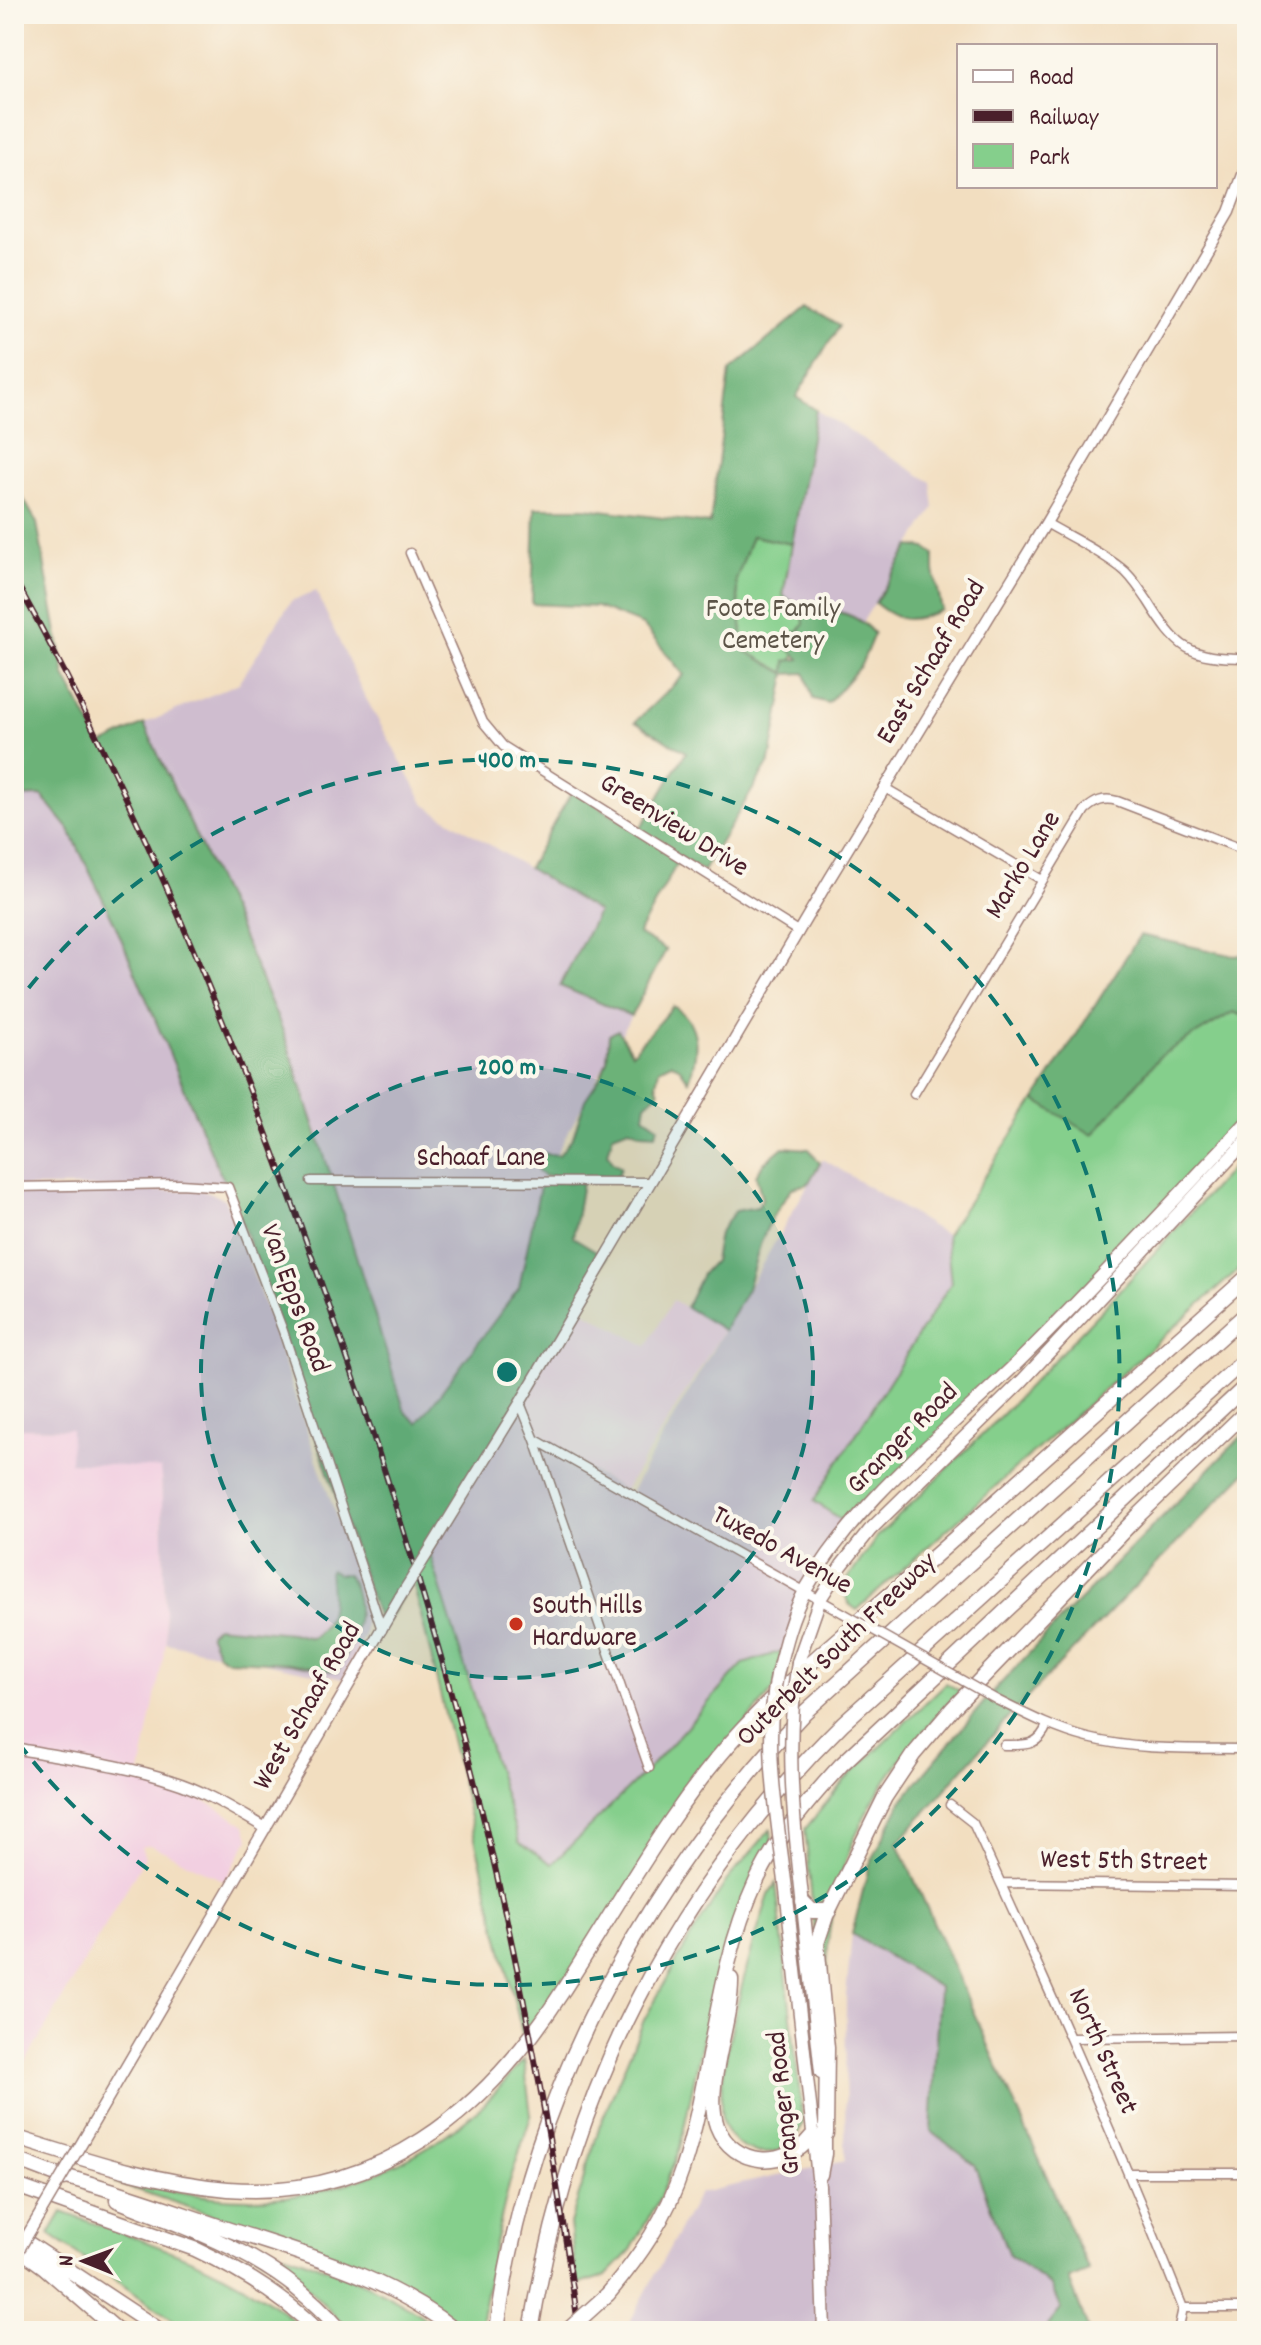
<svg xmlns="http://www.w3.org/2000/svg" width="1261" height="2345" font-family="Dekko,sans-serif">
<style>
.built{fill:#f2cfe1}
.industrial{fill:#cfbdcf}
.green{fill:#85cf8c;stroke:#68775c;stroke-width:2}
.forest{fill:#6cb278;stroke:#5b6852;stroke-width:2}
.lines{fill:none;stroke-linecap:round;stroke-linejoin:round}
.minor-casing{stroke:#9e7e76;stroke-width:11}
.tertiary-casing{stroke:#9e7e76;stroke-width:13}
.primary-casing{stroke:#9e7e76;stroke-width:15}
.motorway-casing{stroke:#9e7e76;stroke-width:17}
.minor{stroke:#fff;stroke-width:8}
.tertiary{stroke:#fff;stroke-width:10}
.primary{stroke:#fff;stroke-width:12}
.motorway{stroke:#fff;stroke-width:14}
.rail-casing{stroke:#4a1f2b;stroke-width:6}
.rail{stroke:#fbf7ec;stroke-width:3;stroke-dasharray:9;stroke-linecap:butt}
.minor-bridge-casing{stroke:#9e7e76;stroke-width:11;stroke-linecap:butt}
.tertiary-bridge-casing{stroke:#9e7e76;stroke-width:13;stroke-linecap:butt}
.primary-bridge-casing{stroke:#9e7e76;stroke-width:15;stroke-linecap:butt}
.motorway-bridge-casing{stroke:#9e7e76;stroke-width:17;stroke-linecap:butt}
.minor-bridge{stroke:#fff;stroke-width:8}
.tertiary-bridge{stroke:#fff;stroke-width:10}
.primary-bridge{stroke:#fff;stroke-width:12}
.motorway-bridge{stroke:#fff;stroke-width:14}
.ring{fill:none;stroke:#0f766e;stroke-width:4;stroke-dasharray:14 10}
.poi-dot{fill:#c8321e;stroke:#fbf7ec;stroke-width:3}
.labels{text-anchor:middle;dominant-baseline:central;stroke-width:8;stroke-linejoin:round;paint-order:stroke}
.park-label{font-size:28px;fill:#5c5448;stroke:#fbf7ec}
.street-label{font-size:28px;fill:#4a1f2b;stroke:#fbf7ec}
.poi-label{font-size:28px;fill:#4a1f2b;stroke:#fbf7ec;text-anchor:start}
.centre{fill:#0f766e;stroke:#fbf7ec;stroke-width:4}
.ring-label{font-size:24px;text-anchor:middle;font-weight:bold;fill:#0f766e;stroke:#fbf7ec;stroke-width:8;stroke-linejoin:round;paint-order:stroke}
</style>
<rect width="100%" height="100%" fill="#fbf7ec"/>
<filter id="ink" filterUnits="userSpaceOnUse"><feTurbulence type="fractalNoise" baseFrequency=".0125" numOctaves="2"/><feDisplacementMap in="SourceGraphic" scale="16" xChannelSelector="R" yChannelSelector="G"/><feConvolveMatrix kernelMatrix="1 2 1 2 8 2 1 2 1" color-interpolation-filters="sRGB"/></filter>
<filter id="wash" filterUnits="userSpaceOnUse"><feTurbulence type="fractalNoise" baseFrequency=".006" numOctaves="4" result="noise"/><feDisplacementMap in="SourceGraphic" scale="32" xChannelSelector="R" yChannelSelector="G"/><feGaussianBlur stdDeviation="1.8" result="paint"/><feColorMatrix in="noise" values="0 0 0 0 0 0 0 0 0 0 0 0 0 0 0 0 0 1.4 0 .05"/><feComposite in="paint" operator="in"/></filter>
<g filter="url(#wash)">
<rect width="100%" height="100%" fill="#f2dec0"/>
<path class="built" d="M673 1300 724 1330 625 1490 535 1440 520 1403 577 1307 647 1346Z
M14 1428 71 1429V1462L161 1468 166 1643 139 1778 186 1793 214 1806 245 1825 249 1838 225 1881 151 1845 141 1847 145 1857 14 2082Z"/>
<path class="industrial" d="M816 410 931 482 934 508 853 637 783 596Z
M316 591 363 693 425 805 599 912 560 986 631 1016 541 1182 519 1288 418 1423 405 1412 333 1182 239 928 144 724 239 683 291 601Z
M41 796 69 829 114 922 228 1187H14V797Z
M823 1159 946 1235 951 1283 815 1500 851 1527 828 1556 782 1651 649 1768 552 1864 519 1842 429 1551 520 1403 535 1440 630 1493Z
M198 1190 209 1192 224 1199 235 1219 352 1563 365 1609V1633L343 1679 166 1643 161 1469 70 1462 71 1429 14 1428V1194Z
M852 1934 939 1987 931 2131 974 2164 1009 2255 1051 2286 1061 2309 1044 2331H625L699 2193 845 2161 846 1995Z"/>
<path class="green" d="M752 536 792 544 783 596 816 615 786 673 744 650 736 580Z
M1233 1012 1247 1017V1122L851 1527 814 1501 951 1283 946 1235 1035 1100 1093 1134 1160 1056Z
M1247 1151V1262L857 1610 849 1604 845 1596V1583L877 1537 986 1431 1113 1298Z
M429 1551 519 1842 552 1864 649 1768 743 1664 782 1651 774 1689 707 1770 525 2045 415 1590 412 1578Z
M946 1683 960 1691C890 1763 842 1831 829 1933 826 1957 827 1982 827 2006H822L805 1829 844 1781Z
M771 1829 772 1843 725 1952 704 2032 680 2148 660 2197 631 2250 606 2276 577 2285 570 2224 600 2125 644 2020 687 1943 727 1880Z
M776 1883 803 2123C796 2140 787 2152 768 2153 749 2154 731 2144 724 2126 709 2086 755 1936 770 1892Z
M524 2060 531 2116 509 2184 491 2261 480 2331H465L416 2294 313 2248 115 2183 117 2178C149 2186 181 2193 213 2197 306 2208 403 2174 474 2113 492 2098 507 2078 524 2060Z
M62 2212C146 2242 239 2268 305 2331H189L49 2234Z
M254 2242C319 2266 387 2285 441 2331H350L302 2282 250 2250Z"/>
<path class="forest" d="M807 307 839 326 796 397 816 410 792 544 752 536 736 580 744 650 785 673 786 661 800 659 787 647 786 638 792 632H798L804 624 803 614C830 607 855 611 874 634L861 665 828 703 813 699 805 673 786 674 770 761 703 871 680 858 638 934 666 950 631 1016 560 986 598 912 528 868 573 790 639 831 686 752 635 722 684 675 643 625 597 607 532 604 535 508H585L710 524 730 371Z
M14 482 37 523 65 676 101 745 144 724 239 928 283 1031 333 1182 405 1412 418 1423 519 1288 541 1182H582L573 1237 606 1257 382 1630 233 1196 219 1171 114 922 69 829 42 796 14 797Z
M910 546 926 548 934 554V571L942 610C912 622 900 624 875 603Z
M1140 935 1235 956 1247 954V1017L1233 1012 1160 1056 1093 1135 1035 1100Z
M673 1006C702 1023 698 1053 689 1081L680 1068 671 1063 659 1069 656 1083 659 1092 646 1104 644 1116 658 1126 656 1134 641 1133 629 1128 613 1134 608 1153 613 1162 621 1167 618 1176H544L538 1171 541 1153 559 1155 573 1137 585 1100 601 1076 607 1060 609 1035 618 1030 632 1053Z
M783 1147 809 1149 820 1163 808 1184 792 1188 771 1219 761 1242 747 1289 724 1330 686 1307 702 1274 714 1261 719 1233 735 1211 758 1207 762 1199 756 1175 764 1163Z
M1247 1431V1471L1016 1709 898 1843 1089 2271 1069 2279 1089 2331H1044L1061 2309 1051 2286 1009 2255 974 2164 931 2131 939 1987 852 1934 869 1866 902 1800 989 1696 1064 1616Z
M331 1570 338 1574H347C369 1605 354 1642 337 1672L289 1663 228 1660 218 1654 209 1633 216 1626 291 1633 311 1638C335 1622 332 1597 329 1572Z"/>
</g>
<g filter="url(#ink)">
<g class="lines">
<g class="minor-casing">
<path id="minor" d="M1046 523C1070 537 1098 550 1121 568 1132 576 1140 590 1148 601 1178 649 1188 658 1247 658
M410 553 483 722 503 746 799 932
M885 788 1042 880
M914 1094 1085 810C1095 801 1104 797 1117 801L1247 851
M311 1181 650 1182
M14 1187 180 1184 228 1187 283 1331 382 1630
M520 1403 535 1440 649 1768
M536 1440 843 1613
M997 1700C1027 1715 1056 1730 1088 1738 1139 1751 1195 1748 1247 1749
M1004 1745C1024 1745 1039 1747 1047 1725
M950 1805 973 1823C1047 1983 1118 2144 1183 2308L1178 2331
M1001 1883 1247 1886
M1072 2038 1247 2036
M1130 2173H1247
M1183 2308H1247"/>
</g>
<g class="tertiary-casing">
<path id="tertiary" d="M429 1551 520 1403 830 878 1046 523 1229 212 1247 164
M14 1748C66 1758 121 1764 172 1781 205 1791 236 1811 266 1828
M84 2139 400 1597"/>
</g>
<g class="primary-casing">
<path id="primary" d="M798 1662 820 1599 842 1565 870 1530 1021 1382 1247 1140
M777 1675C784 1646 791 1616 806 1589 860 1494 954 1427 1029 1351 1104 1276 1175 1199 1247 1122
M800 1878 821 2072
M787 1898 819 2186 824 2331
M821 2175 825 2154V2126"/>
</g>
<g class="motorway-casing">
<path id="motorway" d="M803 1902 812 1911H829
M731 1979C732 2023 703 2087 717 2126 733 2168 786 2169 811 2137
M826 2134 827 2048 817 1943 826 1916 885 1797 913 1755 953 1708 1138 1516 1247 1411
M14 2137C84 2159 155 2183 228 2189 377 2201 486 2111 562 1992 620 1903 669 1809 742 1730 801 1666 871 1612 936 1555 1040 1463 1143 1370 1247 1277
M14 2159 64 2178
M56 2174C117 2190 176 2212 236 2232 313 2257 392 2279 456 2331
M14 2185 195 2249C240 2270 282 2295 318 2331
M117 2200C204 2235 277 2256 341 2331
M14 2234 161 2331
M14 2245 43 2266 118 2331
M608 2294C640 2256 667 2217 682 2170 713 2076 714 1973 756 1882 777 1837 808 1801 841 1765L1247 1385
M497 2331C526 2095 643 1883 805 1712L1247 1313
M531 2331C570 2092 670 1893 843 1723L1247 1358"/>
</g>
<use href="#minor" class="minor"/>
<use href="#tertiary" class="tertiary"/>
<use href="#primary" class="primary"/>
<use href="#motorway" class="motorway"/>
<g class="rail-casing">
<path id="rail" d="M14 578C129 784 219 1002 300 1224 358 1384 411 1546 456 1711 511 1914 550 2123 579 2331"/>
</g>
<use href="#rail" class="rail"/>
<g class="minor-bridge-casing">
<path id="minor-bridge" d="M843 1613 997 1700"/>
</g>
<g class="tertiary-bridge-casing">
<path id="tertiary-bridge" d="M400 1597 429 1551
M14 2258 84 2139"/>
</g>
<g class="primary-bridge-casing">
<path id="primary-bridge" d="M798 1662C786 1736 792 1805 800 1878
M777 1675C762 1748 779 1825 787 1898"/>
</g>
<g class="motorway-bridge-casing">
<path id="motorway-bridge" d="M567 2331 608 2294"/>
</g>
<use href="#minor-bridge" class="minor-bridge"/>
<use href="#tertiary-bridge" class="tertiary-bridge"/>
<use href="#primary-bridge" class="primary-bridge"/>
<use href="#motorway-bridge" class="motorway-bridge"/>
</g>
</g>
<circle cx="507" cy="1372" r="306" fill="#0f766e" fill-opacity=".12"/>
<g class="ring">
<circle cx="507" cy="1372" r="306"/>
<path d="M14 1007A613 613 0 1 1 14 1737"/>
</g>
<circle class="poi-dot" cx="516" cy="1624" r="8"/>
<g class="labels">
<g class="park-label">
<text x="773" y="611">Foote Family<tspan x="773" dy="32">Cemetery</tspan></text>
</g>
<g class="street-label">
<text transform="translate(933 663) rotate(-59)">East Schaaf Road</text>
<text transform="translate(673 827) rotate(32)">Greenview Drive</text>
<text transform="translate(1025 866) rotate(-59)">Marko Lane</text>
<text x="481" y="1160">Schaaf Lane</text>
<text transform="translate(293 1299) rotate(70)">Van Epps Road</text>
<text transform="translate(904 1440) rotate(-45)">Granger Road</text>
<text transform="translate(781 1552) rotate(29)">Tuxedo Avenue</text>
<text transform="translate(838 1651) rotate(-44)">Outerbelt South Freeway</text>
<text transform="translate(309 1707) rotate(-60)">West Schaaf Road</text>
<text transform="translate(1124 1863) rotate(1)">West 5th Street</text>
<text transform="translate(1101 2052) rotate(66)">North Street</text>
<text transform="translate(786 2103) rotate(-96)">Granger Road</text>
</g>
<g class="poi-label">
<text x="532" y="1608">South Hills<tspan x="532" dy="32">Hardware</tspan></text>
</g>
</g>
<circle cx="507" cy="1372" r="12" class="centre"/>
<g class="ring-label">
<text x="507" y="767">400 m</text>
<text x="507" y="1074">200 m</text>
</g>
<rect width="1261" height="2345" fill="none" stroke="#fbf7ec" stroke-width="48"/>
<rect x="957" y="44" width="260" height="144" fill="#fbf7ec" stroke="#b4a19f" stroke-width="2"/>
<rect x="973" y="70" width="40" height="12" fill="#ffffff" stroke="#b4a19f" stroke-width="2"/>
<text x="1029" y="84" font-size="24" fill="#4a1f2b">Road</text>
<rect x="973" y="110" width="40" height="12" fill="#4a1f2b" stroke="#b4a19f" stroke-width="2"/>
<text x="1029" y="124" font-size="24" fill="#4a1f2b">Railway</text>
<rect x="973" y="144" width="40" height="24" fill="#85cf8c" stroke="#b4a19f" stroke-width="2"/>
<text x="1029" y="164" font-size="24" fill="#4a1f2b">Park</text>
<g transform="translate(84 2261) rotate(271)" stroke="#fbf7ec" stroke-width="6" paint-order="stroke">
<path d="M0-6L14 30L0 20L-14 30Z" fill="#4a1f2b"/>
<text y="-12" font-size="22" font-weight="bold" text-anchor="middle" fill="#4a1f2b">N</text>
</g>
</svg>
